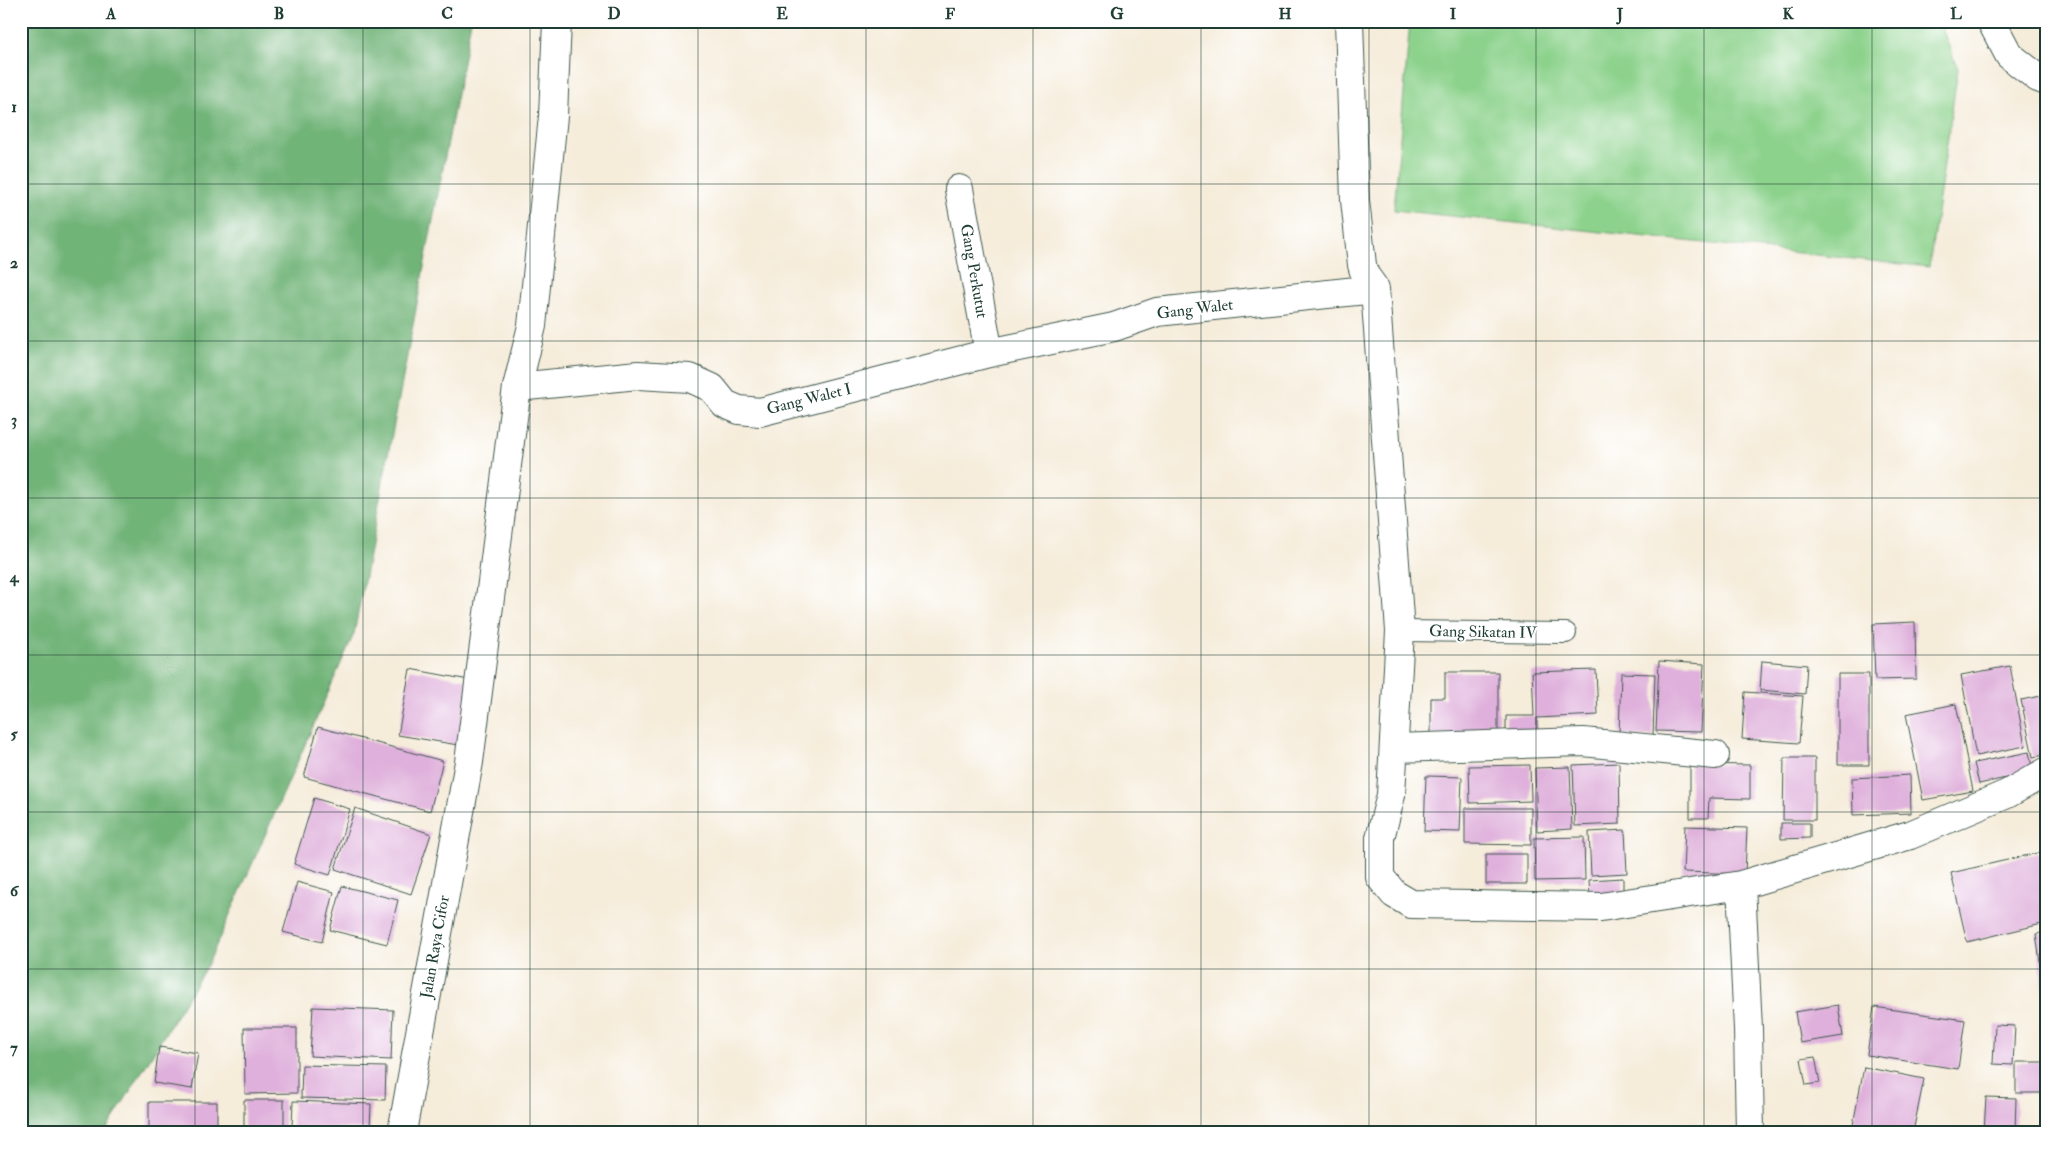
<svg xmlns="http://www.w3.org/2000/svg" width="2067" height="1153" font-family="'IM FELL Double Pica',serif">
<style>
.green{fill:#8cd28c;stroke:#568860}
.forest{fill:#71b478;stroke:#487856}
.building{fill:#dfb0db}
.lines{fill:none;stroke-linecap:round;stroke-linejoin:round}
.lane-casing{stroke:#3f574d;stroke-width:22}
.street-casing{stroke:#3f574d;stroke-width:30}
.lane{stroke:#fff;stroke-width:20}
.street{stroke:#fff;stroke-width:28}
.grid{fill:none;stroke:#1f3d34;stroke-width:1;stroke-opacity:0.55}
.labels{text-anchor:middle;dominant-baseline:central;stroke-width:4;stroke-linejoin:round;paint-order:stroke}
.street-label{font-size:16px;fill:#1f3d34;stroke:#fff}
.neatline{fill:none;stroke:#1f3d34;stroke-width:2}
.grid-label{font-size:16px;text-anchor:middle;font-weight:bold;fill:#1f3d34}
</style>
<rect width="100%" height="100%" fill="#fff"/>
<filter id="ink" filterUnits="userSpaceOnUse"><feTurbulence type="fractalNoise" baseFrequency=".02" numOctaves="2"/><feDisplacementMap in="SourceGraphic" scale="10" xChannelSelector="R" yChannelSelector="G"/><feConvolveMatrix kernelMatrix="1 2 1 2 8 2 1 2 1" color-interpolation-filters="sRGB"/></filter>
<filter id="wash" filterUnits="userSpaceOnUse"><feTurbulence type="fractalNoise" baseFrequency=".0096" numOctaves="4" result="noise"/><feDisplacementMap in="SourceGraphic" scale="20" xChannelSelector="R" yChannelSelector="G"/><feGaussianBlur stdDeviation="1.12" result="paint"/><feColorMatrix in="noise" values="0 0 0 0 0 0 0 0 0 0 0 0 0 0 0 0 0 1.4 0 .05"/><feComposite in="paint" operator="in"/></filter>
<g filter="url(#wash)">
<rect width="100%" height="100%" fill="#f5ecda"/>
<path class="green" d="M1410 21H1939L1958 69 1929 267 1394 210Z"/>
<path class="forest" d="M21 21H471L354 634 208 964 105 1132H21Z"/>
<g id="blocks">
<path class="building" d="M1915 622 1916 679 1875 680 1873 624Z
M1659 661 1704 664 1701 732 1656 731Z
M1762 661 1807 665 1805 694 1760 690Z
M2010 666 2025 746 1976 756 1961 675Z
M410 669 469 680 458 745 398 735Z
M1596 670 1598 715 1537 718V733L1506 734V716H1534L1532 672Z
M1445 672H1498V734H1431V698H1445Z
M1621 673 1655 674 1653 736 1619 735Z
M1838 674H1869V765H1838Z
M1745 692 1803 696 1799 743 1742 739Z
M2046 695V755L2033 757 2021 700Z
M1956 704 1973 791 1923 800 1906 714Z
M318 727 443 761 430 811 304 777Z
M2029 752 2033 772 1979 784 1974 763Z
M1784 758H1815V820H1783Z
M1619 763 1620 824 1575 826 1573 765Z
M1690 764 1750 765V799L1709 798 1708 818H1690Z
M1530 765 1531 801 1470 803 1469 766Z
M1570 767 1572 829 1537 831 1535 768Z
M1910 775 1911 813 1853 815 1852 778Z
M1426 776 1462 777 1460 832 1424 831Z
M314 798 350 809 330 875 294 864Z
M355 808 431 834 411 894 335 869Z
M1465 808H1531V845L1465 844Z
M1781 823H1810V838L1781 839Z
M1685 826 1747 828 1745 874 1683 872Z
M1625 830 1627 873 1591 875 1589 832Z
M1584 837 1585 880 1535 881 1534 838Z
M2046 851V923L1967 942 1951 873Z
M1486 854H1527V884H1486Z
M1623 878V895L1590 897 1589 880Z
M297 882 334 892 322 942 283 932Z
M342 886 398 900 387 944 330 930Z
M2046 932V997H2045L2036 934Z
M1838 1005 1843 1036 1800 1043 1795 1012Z
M313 1007 393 1010 391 1060 310 1056Z
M1874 1007 1965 1020 1958 1069 1867 1055Z
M1995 1025 2015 1026 2013 1065 1993 1064Z
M244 1028H297V1093L245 1094Z
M159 1047 198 1053 192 1089 154 1083Z
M1815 1057 1820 1083 1806 1085 1801 1059Z
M2016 1062H2046V1093H2016Z
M302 1065 386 1067 385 1100 301 1098Z
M1864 1067 1924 1079 1913 1132H1863L1852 1130Z
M1986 1097 2016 1098 2015 1132H1984Z
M244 1100H284V1132H244Z
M293 1101 371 1104 370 1129 292 1127Z
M149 1102H217V1132H149Z"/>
</g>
</g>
<g filter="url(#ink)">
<use href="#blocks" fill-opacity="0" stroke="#3f574d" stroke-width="1"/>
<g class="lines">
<g class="lane-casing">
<path id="lane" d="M1400 631 1566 633"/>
</g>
<g class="street-casing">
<path id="street" d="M1349 21 1355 200 1362 265 1365 275 1375 289 1400 631 1391 795 1380 838V877L1394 894 1411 904 1601 907 1741 885
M1991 21 2009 55 2038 78 2046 81
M959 189 989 353
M517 387 638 375 690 378 712 388 725 404 739 410 760 412 989 353 1114 327 1157 312 1375 289
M1395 748 1583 742 1715 755
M402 1132 469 762 517 387 532 326 553 116 557 21
M1750 1132 1748 1029 1741 885 1910 835 2007 794 2046 772"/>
</g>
<use href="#lane" class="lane"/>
<use href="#street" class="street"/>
</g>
</g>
<path class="grid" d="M195 21V1132M363 21V1132M530 21V1132M698 21V1132M866 21V1132M1033 21V1132M1201 21V1132M1369 21V1132M1536 21V1132M1704 21V1132M1872 21V1132M21 184H2046M21 341H2046M21 498H2046M21 655H2046M21 812H2046M21 969H2046"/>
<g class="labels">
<g class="street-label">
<text transform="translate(974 271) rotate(80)">Gang Perkutut</text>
<text transform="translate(1195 309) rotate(-7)">Gang Walet</text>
<text transform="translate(809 399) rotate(-14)">Gang Walet I</text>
<text transform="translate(1483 632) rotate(1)">Gang Sikatan IV</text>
<text transform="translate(435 947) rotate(-80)">Jalan Raya Cifor</text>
</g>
</g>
<rect width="2067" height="1153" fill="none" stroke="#fff" stroke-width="55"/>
<rect x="28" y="28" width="2012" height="1098" class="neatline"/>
<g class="grid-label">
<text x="111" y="19">A</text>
<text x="279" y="19">B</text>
<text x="447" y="19">C</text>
<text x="614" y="19">D</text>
<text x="782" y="19">E</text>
<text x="950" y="19">F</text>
<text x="1117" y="19">G</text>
<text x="1285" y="19">H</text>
<text x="1453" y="19">I</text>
<text x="1620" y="19">J</text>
<text x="1788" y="19">K</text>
<text x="1956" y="19">L</text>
<text x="14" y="112">1</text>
<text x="14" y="268">2</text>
<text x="14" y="425">3</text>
<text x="14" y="582">4</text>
<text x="14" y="739">5</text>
<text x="14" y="896">6</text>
<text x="14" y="1053">7</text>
</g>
</svg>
